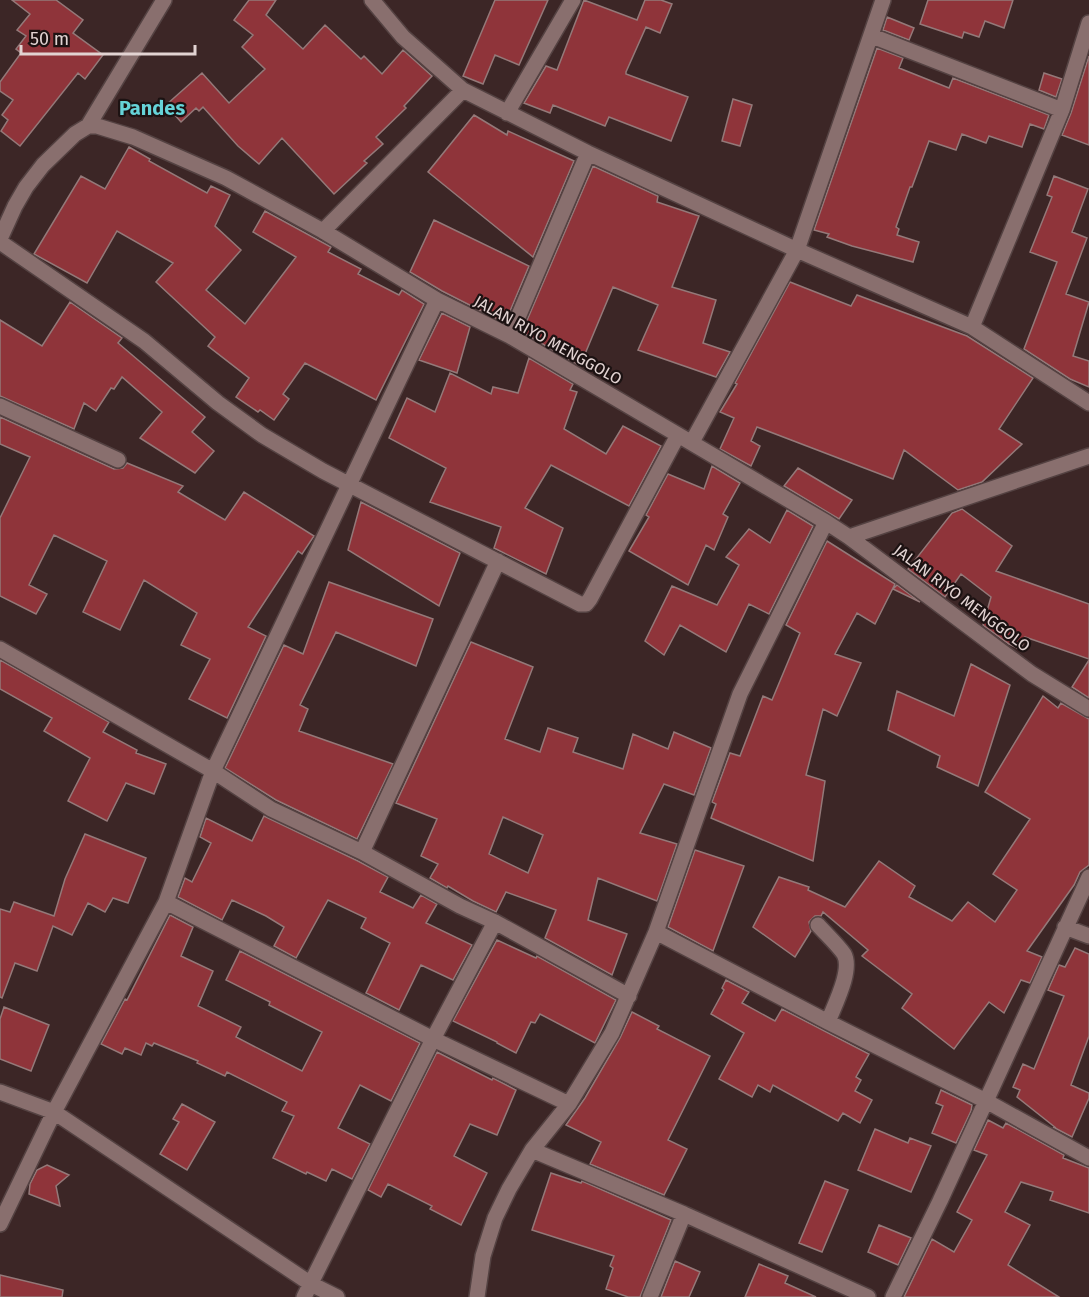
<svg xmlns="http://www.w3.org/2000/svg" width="1089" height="1297" font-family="'Fira Sans',sans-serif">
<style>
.building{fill:#8f343a;stroke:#947979;stroke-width:1.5;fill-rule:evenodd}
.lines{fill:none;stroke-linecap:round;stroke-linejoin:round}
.minor-casing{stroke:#544242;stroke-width:18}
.minor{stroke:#896f6e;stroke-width:15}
.labels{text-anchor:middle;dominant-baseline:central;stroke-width:4.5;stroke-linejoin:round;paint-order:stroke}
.street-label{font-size:16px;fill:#e2d3d2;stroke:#1c1212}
.quarter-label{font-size:20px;font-weight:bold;fill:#66d3d8;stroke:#1c1212}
</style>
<rect width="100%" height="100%" fill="#3c2626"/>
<path class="building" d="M12 0H56L83 20 73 33 103 55 85 79 78 73 20 146 1 131 8 120 2 115 13 100 0 91V82L21 53 16 49 26 36 17 30 30 14Z
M249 0H276L266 15 303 49 325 25 361 59 364 56 382 74 403 50 432 76 404 106 406 108 376 137 383 144 364 161 367 163 334 194 282 138 259 164 238 146 203 107 199 111 196 108 181 122 166 105 202 73 229 103 265 69 242 47 253 35 234 20Z
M495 0H548L519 65 495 55 483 84 463 76Z
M584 0 637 20 645 0H661L672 4 660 33 646 27 626 72V74L688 97 671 141 609 117 605 126 553 105 550 113 524 103 546 66 557 70Z
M928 0H1013L1004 28 985 21 979 37 964 32 962 38 920 24Z
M887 17 914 28 909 40 883 30Z
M877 48 903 58 899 68 949 88 953 78 1049 115 1044 129 1030 124 1022 147 989 136 986 143 962 134 956 150 929 141 912 187H910L896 227 899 229 897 235 919 242 913 262 852 246 827 237 829 234 814 230Z
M1089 56V145L1062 135 1071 113Z
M1044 73 1062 79 1056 97 1039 90Z
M733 99 752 105 740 146 722 141Z
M474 115 507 135 508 131 574 161 533 257 428 172Z
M129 147 150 159 149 161 207 193 211 186 230 195 215 226 241 250 206 290 245 324 296 257 253 232 265 211 331 247 328 252 361 269 358 274 399 295 402 290 424 304 376 400 305 363 283 394 289 399 274 420 260 410 258 412 236 397 249 378 208 346 215 337 156 282 173 263 117 231 87 283 34 254 81 176 105 189Z
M593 166 658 196 657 202 699 216 672 287 716 300 703 343 730 352 716 377 638 350 658 305 613 287 580 366 522 332Z
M1054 176 1088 189 1072 232 1087 238 1066 294 1089 302 1073 356 1089 361V387L1070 379 1024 349 1057 262 1030 252 1052 197 1047 195Z
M434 220 529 266 505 323 442 291 410 272Z
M790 282 851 306 857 295 967 336 1033 378 999 429 1022 444 982 482 958 490 904 450 893 479 757 427 751 441 760 446 751 466 720 449 734 418 720 412 737 384 735 383Z
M70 302 122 338 118 343 205 417 192 432 214 451 195 473 140 438 162 412 122 377 114 389 111 388 96 411 84 403 74 429 0 396V320L42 346Z
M442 313 470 327 457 373 419 360Z
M529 358 573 384 570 390 577 392 564 429 606 454 623 426 661 446 629 506 551 465 525 508 563 528 546 574 494 548 501 527 430 502 446 468 389 438 407 398 435 412 450 373 491 394 493 387 518 393Z
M0 417 114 469 123 468 127 463 183 486 178 492 225 520 244 492 314 536 302 554 298 551 248 627 266 636 227 718 189 699 210 659 181 645 197 613 144 580 120 630 83 612 107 561 54 535 29 585 47 594 36 614 0 596V518L30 457 0 444Z
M712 466 740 483 723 514 728 517 714 550 706 545 688 585 629 551 649 517 646 515 668 474 704 489Z
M798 468 852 500 839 519 784 486Z
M361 502 460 553 439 606 348 550Z
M962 509 1012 546 996 571 1089 604V659L1025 637 1021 650 1009 644 983 625 991 597 961 574 945 597 908 569 952 513Z
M787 510 813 526 769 614 749 604 726 652 680 625 664 655 645 641 672 586 717 605 739 565 726 557 749 529 770 543Z
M827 541 895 584 875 624 857 613 835 654 861 663 837 716 823 709 806 775 825 781 813 861 711 818 716 804 712 802 730 753 740 756 763 696 772 700 800 633 786 625Z
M329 582 433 619 416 666 336 632 300 705 308 709 299 731 393 764 357 839 276 800 225 768 284 645 303 654Z
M897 585 920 602 893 589Z
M471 642 533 667 505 739 540 752 548 728 578 738 573 752 623 769 633 734 668 749 674 732 711 748 694 795 664 784 640 833 677 844 657 901 598 878 588 920 627 934 612 975 545 938 556 910 506 892 496 912 473 901 448 886 447 888 430 878 438 864 421 856 437 819 396 803ZM503 817 543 835 528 873 489 854Z
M0 660 109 722 103 732 137 750 136 753 166 764 154 794 126 783 107 821 68 801 90 758 44 731 52 718 0 689Z
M1089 660V698L1072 687Z
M971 664 1010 685 978 786 937 767 940 756 888 730 897 691 954 716Z
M1043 696 1058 708 1061 703 1089 719V865L1080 872 1074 885 1027 951 1042 957 1030 983 1021 980 1004 1013 989 1002 954 1049 902 1008 912 994 862 956 868 950 823 912 821 916H815L809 922 811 931 795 957 753 927 779 877 809 887 808 890 845 907 879 861 915 886 909 897 952 921 968 902 995 922 1017 890 993 874 1030 819 985 792Z
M264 816 358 861 388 877 380 892 413 908 421 895 437 904 426 923 472 945 453 980 421 965 399 1010 366 993 390 943 361 928 366 918 328 900 296 958 274 946 284 927 266 916 232 900 222 920 178 897 185 878 192 882 211 843 200 837 206 818 252 841Z
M85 834 146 858 128 903 113 898 105 912 88 903 72 935 53 926 37 971 15 963 2 998 0 997V909L10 912 14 902 54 916 65 879Z
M695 850 744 866 713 951 668 927Z
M170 915 193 927 181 956 213 971 198 1006 241 1027 236 1037 302 1071 322 1032 269 1005 270 1002 226 980 240 951 420 1043 391 1101 360 1085 338 1128 370 1144 352 1179 332 1169 326 1181 307 1172 306 1174 273 1158 294 1116 282 1111 287 1102 227 1072 225 1076 197 1063 198 1061 154 1043 152 1046 146 1043 141 1055 125 1048 122 1054 101 1044 125 999 127 1000Z
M497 940 536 958 537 956 616 1000 595 1043 540 1014 535 1023 531 1022 516 1053 497 1043V1042L453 1021Z
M1075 948 1089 954V1036L1071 1085 1089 1093V1098L1072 1137 1053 1127 1056 1128 1017 1097 1020 1090 1013 1087 1023 1064 1034 1069 1064 996 1048 990 1059 965 1065 967Z
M726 980 749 992 742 1003 775 1021 782 1009 869 1054 856 1077 861 1080 855 1091 872 1100 860 1123 843 1113 838 1121 773 1085 770 1092 758 1085 752 1097 719 1079 744 1033 711 1014 724 990 722 988Z
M4 1007 49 1025 31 1071 0 1059V1019Z
M632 1012 659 1026 657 1029 710 1056 668 1140 687 1149 664 1195 590 1164 601 1142 566 1125 585 1098 620 1038Z
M437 1052 492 1080 493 1078 516 1090 497 1135 470 1124 454 1156 487 1173 461 1225 430 1209 432 1206 388 1184 381 1197 368 1190Z
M941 1090 972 1105 971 1111 956 1143 932 1133 943 1106 936 1103Z
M182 1104 215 1122 187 1170 160 1154 179 1122 173 1119Z
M988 1120 1003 1128 1006 1123 1064 1155 1063 1158 1089 1168V1213L1050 1200 1053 1192 1021 1182 1005 1212 1030 1225 1008 1265 1059 1297H904L932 1239 954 1252 972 1220 957 1212 987 1155 974 1150Z
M875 1129 908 1143 910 1138 931 1146 911 1192 858 1170Z
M47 1165 69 1175 56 1186 60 1206 29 1194 30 1184 37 1170Z
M551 1173 581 1183 582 1181 671 1220 640 1297H628L606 1289 613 1268 610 1266 614 1256 532 1230Z
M825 1181 848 1190 822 1252 799 1243Z
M879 1225 911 1238 898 1265 868 1252Z
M675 1261 700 1272 689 1297H661Z
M759 1264 788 1276 785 1283 816 1297H745Z
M0 1275 63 1290 62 1297H0Z"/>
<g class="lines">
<g class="minor-casing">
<path id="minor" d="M372 0 403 37 463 90 588 153 797 250 972 327 1089 403
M872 36 1062 110
M507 113 573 0
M88 126 164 0
M323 231 463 90
M0 239 15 206 26 187 43 165 75 134 88 126H97L133 137 226 178 323 231 437 300 510 336 826 522 849 537 1032 674 1089 709
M0 242 144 341 218 403 262 435 323 471 580 604H586L590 599 678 435
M972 327 1062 110 1089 23
M510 336 588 153
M0 406 118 460
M692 442 797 250 883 0
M849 537 1089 456
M0 649 213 771 271 809 362 852 460 906 495 922 629 996
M362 852 498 561
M166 902 433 1039 569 1104
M818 925C826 934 837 944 844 954 853 970 834 1006 828 1022
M1065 927 1089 936
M656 932 828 1022 986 1101 1089 1158
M0 1092 54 1112 311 1284 337 1297
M532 1150 684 1214 868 1297
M0 1224 54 1112 166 902 213 771 437 300
M304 1297 433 1039 495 922
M477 1297 483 1256 495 1218 509 1189 532 1150 569 1104 612 1033 656 932 740 694 826 522
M650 1297 684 1214
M893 1297 940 1201 1089 877"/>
</g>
<use href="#minor" class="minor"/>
</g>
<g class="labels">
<g class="street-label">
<text transform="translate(548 340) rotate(29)">JALAN RIYO MENGGOLO</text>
<text transform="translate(962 598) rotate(37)">JALAN RIYO MENGGOLO</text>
</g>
<g class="quarter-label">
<text x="152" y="108">Pandes</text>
</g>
</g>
<path d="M21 45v9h174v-9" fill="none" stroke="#e2d3d2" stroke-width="3"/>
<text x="30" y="45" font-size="18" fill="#e2d3d2" stroke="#1c1212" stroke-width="4.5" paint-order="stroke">50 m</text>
</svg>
